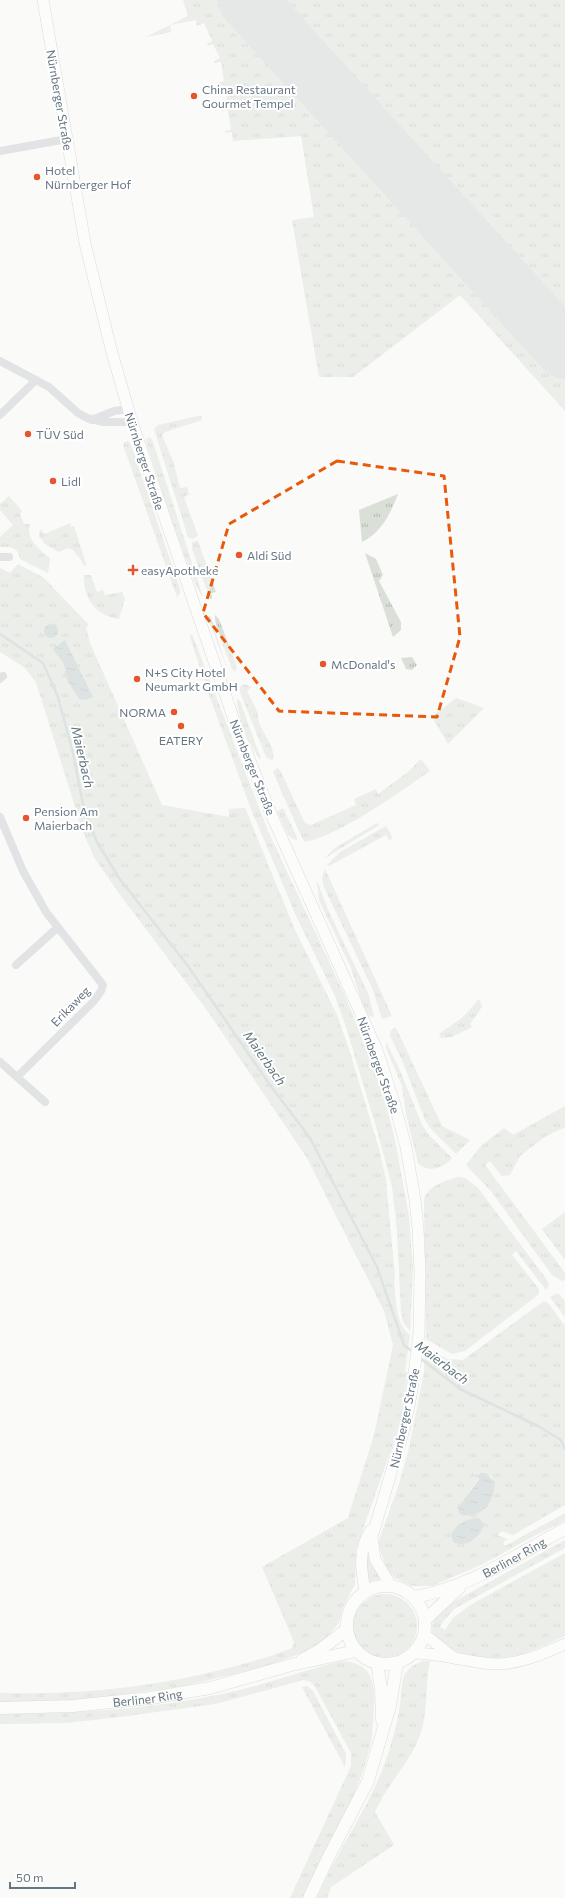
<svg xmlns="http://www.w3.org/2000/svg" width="565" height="1898" font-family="Commissioner,sans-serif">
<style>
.grass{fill:url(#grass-tufts);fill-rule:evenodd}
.water{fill:url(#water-ripples)}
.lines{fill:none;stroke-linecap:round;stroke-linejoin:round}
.stream{stroke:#bbc7cb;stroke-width:2.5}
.runway{stroke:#ced2d4;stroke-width:58}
.secondary-casing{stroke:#b3babf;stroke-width:12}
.primary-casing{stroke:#b5babe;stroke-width:13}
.street{stroke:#c3c8cc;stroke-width:8}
.secondary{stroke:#fff;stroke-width:11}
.primary{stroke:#fff;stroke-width:12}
.marked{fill:none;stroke:#e8590c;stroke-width:3;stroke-dasharray:8 5;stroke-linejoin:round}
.poi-dot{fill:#e4572e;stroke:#fff;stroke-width:1.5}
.labels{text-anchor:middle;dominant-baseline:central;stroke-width:4;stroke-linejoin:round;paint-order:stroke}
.poi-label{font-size:12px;fill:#657683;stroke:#fff;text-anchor:start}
.street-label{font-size:12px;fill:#657683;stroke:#fff}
.water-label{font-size:13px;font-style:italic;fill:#60757c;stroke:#fff}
</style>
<defs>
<pattern id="grass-tufts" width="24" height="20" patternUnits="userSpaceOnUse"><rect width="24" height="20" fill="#dadfd7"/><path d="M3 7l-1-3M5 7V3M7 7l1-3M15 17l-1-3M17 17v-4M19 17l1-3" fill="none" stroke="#b4b9b4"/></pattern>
<pattern id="water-ripples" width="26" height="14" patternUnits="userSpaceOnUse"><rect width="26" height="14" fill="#bbc7cb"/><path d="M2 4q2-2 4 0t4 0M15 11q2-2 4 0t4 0" fill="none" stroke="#9ca6aa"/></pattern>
</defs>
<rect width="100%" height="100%" fill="#fafaf8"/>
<path class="grass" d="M183 0H237L565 361V411L460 295 353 377H319L292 220 314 217 301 136 233 141 232 132 225 133V131L231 130 228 110 222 111 221 108 228 106 225 85H218V83L224 81 221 62 214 63V61L220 58 213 44 208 46 207 44 212 41 204 23 197 26 196 20 170 25 171 32 146 37 188 16Z
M257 0H565V339Z
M198 416H202V420L165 432 162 435 173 461 180 488 187 487 189 494 184 497 198 536 192 539 188 537 154 429 158 425Z
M148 437 152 439 203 597C194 592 154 465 147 445L146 440Z
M128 441 131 445 180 589V593L177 597 123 445 125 442Z
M398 494C391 513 381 533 362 542L359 510Z
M9 496 22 511 20 514 24 524H30C25 539 40 550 50 558L48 573 20 559C18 546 10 547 0 547V537L13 525 0 510V504Z
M70 523 71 527 74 526 86 564 85 567 79 557 72 549 68 548 59 552 45 544 39 536 40 529 45 534Z
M194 541H198L216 592 211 593 212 599H210L192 549V543Z
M365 553 376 559 383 575 379 581 401 622V630L393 637Z
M18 564 44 578 89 625 86 627 90 643 162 805 229 817V809L245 808 295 930 337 1015 349 1049 379 1149 386 1180 395 1277 394 1282C396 1300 395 1324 410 1335L405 1371 408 1373 400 1420 392 1447 356 1549 355 1584 343 1607 339 1623 324 1640 310 1650 266 1666 180 1687 73 1701 0 1703V1693C78 1695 152 1688 228 1668 250 1662 271 1657 292 1648L294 1642 262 1567 348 1518 374 1435 393 1345 384 1311 307 1158 209 1013 118 892 94 857 83 832 36 682 24 667 0 652V568L10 573Z
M84 575H91L97 592 103 590 105 595 122 592 125 599 119 619C95 615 83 598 84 575Z
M215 615 219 619 237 667 235 672 232 669C229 660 213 622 215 615Z
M209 616 211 618 227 668 208 618Z
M192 634 268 831 346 998 376 1074 387 1109 395 1140 409 1217 413 1269 410 1331 403 1322 401 1311 397 1232 392 1186 379 1137 347 1030 335 996 297 918 251 809 209 695 191 640 190 636Z
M412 657 417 665 412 670 406 669 401 658Z
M244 684 252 687 247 691 257 711 259 723 272 748 274 758 271 760 266 757 240 692V687Z
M456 698 484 708 448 744 432 717Z
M237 699 240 701 261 759C252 753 236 711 237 699Z
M421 759 430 771C398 793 342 834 305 842L302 838 273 772 277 768 280 770 302 817 305 823 311 825 356 805 354 799 376 789 378 794 408 772Z
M283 808 297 837V841L288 835 277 811Z
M377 823 379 825 376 827 325 858 335 848Z
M386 826 392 836 391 840H389L386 835 329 866 327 865 340 852Z
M325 869 392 1016 382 1019 373 990 324 887 322 877Z
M317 881 328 910 368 993 374 1017 369 1016 364 1009 351 968 319 900Z
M479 999 482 1007 470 1024 472 1027 452 1037 441 1038 439 1034 462 1018Z
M394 1028H396L398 1032 442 1126 470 1140 457 1153H455L430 1128 425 1120 402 1060 390 1036V1032Z
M386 1042 399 1068 422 1125 429 1135 452 1158C446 1167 427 1174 418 1163L406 1114 402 1086 387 1050Z
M565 1106V1127L546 1136 520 1156 510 1175 502 1176 490 1161 485 1165 565 1273V1280L562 1281 552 1275 491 1191 466 1165 480 1147 504 1128 513 1135Z
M458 1177 465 1178 478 1188 547 1280 549 1285 546 1290 516 1251 512 1255 539 1289V1294L465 1351 452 1354 426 1339 424 1201C426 1186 445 1181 458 1177Z
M565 1212V1258L564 1259 542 1229Z
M558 1293 565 1301V1317L550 1297Z
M544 1301 549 1304 565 1326V1505L513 1535 502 1531 497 1535 508 1539 503 1542 505 1546 565 1513V1521L534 1536 483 1564 432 1586H412L395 1578 387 1570 378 1543 398 1487 409 1448 424 1372 425 1347 447 1359 463 1360ZM477 1476H491C499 1489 488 1500 481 1511L466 1515 468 1493 479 1478ZM483 1528 474 1540 453 1542 451 1535Z
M565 1540V1548L454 1609 443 1622 440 1627 445 1630 453 1618 472 1604 565 1553V1636C552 1642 539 1648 525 1653 494 1663 453 1660 432 1632 430 1619 440 1613 448 1605Z
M368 1552 380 1579 368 1582 366 1566Z
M353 1626a32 32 0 1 1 64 0a32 32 0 1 1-64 0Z
M342 1661C371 1663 375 1680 374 1705 373 1717 373 1730 371 1742 360 1796 325 1848 302 1898H290L351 1766V1753L314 1685 309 1681 304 1680 215 1704 112 1718 66 1723 0 1724V1714C76 1714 153 1709 227 1693 266 1685 303 1670 342 1661Z
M423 1661H430C424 1686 429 1711 420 1735 410 1763 387 1784 375 1812L394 1845 331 1887 327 1898H317C339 1845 376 1800 391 1744 395 1731 398 1718 400 1705 404 1683 397 1671 423 1661Z
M307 1686 313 1691 346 1754 345 1767 302 1687Z"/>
<path class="water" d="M44 631a7 7 0 1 1 14 0a7 7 0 1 1-14 0Z
M65 640 93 697 86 700 79 699 67 680 64 664 53 649Z
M481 1473H486L495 1482C493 1503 485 1517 461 1515L459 1513 458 1508 479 1479 476 1476Z
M474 1518H479L484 1524C481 1537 466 1549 453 1542L451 1535C456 1525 463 1521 474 1518Z"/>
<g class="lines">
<path class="stream" d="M0 634 43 663 58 697 73 753 84 809 97 842 119 878 188 966 270 1085 310 1138 377 1267 404 1345 413 1352
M420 1358 460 1389 538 1426 561 1440 565 1449"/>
<path class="runway" d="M247 0 565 350"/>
<g class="secondary-casing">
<path id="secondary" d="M43 0 85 243 111 349 132 422 234 720 271 814 377 1050 394 1102 406 1147 415 1200 418 1229 420 1271 419 1333 412 1390 405 1426 372 1537 375 1559 391 1586
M365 1591C361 1570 358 1549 371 1530
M424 1634 453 1657
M414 1653C427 1654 441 1655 454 1658 473 1661 490 1666 509 1663 529 1660 547 1652 565 1644"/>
</g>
<g class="primary-casing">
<g id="primary">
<circle cx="386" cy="1625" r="39"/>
<path id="s1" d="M414 1597C469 1588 516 1555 565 1529"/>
<path d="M425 1620 459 1588"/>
<path d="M302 1660 320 1650 347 1629"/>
<path d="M377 1663 381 1689 382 1720"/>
<path id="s2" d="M0 1708 73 1706 151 1698 210 1688 291 1665 356 1651"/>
<path d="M309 1898 329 1856 368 1781 390 1706 397 1663"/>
</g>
</g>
<path class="street" d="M0 151 67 139
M0 361 49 387 78 413 87 418 103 422H132
M0 415 36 380
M92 420 114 411 128 409
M0 557H9
M0 679 3 676
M0 817 23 871 46 912 103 985 101 991 94 1001 17 1077
M16 965 57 928
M0 1062 45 1102"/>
<use href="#secondary" class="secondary"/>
<use href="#primary" class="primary"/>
</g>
<path d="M0 0H565V1898H0ZM337 461 444 476 460 637 437 717 279 711 203 613 229 524Z" fill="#fafaf8" fill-opacity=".55" fill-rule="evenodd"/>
<path class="marked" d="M337 461 444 476 460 637 437 717 279 711 203 613 229 524Z"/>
<g class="poi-dot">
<circle cx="194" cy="96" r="4"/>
<circle cx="37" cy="177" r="4"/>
<circle cx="28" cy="434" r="4"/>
<circle cx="53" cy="481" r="4"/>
<circle cx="239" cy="555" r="4"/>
<path d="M131 564h4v4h4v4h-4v4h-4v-4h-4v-4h4z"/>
<circle cx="323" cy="664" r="4"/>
<circle cx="137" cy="679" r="4"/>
<circle cx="174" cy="712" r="4"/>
<circle cx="181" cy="726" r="4"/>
<circle cx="26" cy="818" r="4"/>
</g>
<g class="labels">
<g class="poi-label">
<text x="202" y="89">China Restaurant<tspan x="202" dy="14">Gourmet Tempel</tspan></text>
<text x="45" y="170">Hotel<tspan x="45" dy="14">Nürnberger Hof</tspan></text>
<text x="36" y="434">TÜV Süd</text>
<text x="61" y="481">Lidl</text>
<text x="247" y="555">Aldi Süd</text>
<text x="141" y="570">easyApotheke</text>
<text x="331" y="664">McDonald's</text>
<text x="145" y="672">N+S City Hotel<tspan x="145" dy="14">Neumarkt GmbH</tspan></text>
<text x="166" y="712" text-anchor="end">NORMA</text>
<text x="181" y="740" text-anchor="middle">EATERY</text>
<text x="34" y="811">Pension Am<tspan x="34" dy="14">Maierbach</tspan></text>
</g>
<g class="street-label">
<text transform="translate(60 100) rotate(80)">Nürnberger Straße</text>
<text transform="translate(145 461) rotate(72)">Nürnberger Straße</text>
<text transform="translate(253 767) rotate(68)">Nürnberger Straße</text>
<text transform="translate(70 1006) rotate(-46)">Erikaweg</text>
<text transform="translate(379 1065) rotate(70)">Nürnberger Straße</text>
<text transform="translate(404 1418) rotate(-78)">Nürnberger Straße</text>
<text stroke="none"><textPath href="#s1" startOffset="108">Berliner Ring</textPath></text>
<text stroke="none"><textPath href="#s2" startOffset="148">Berliner Ring</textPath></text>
</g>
<g class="water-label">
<text transform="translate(83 757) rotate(77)">Maierbach</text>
<text transform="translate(265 1058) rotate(55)">Maierbach</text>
<text transform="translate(442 1362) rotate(37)">Maierbach</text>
</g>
</g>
<path d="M10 1882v6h65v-6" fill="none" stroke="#657683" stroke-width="2"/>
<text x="16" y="1882" font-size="12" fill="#657683" stroke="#ffffff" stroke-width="3" paint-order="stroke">50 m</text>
</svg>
